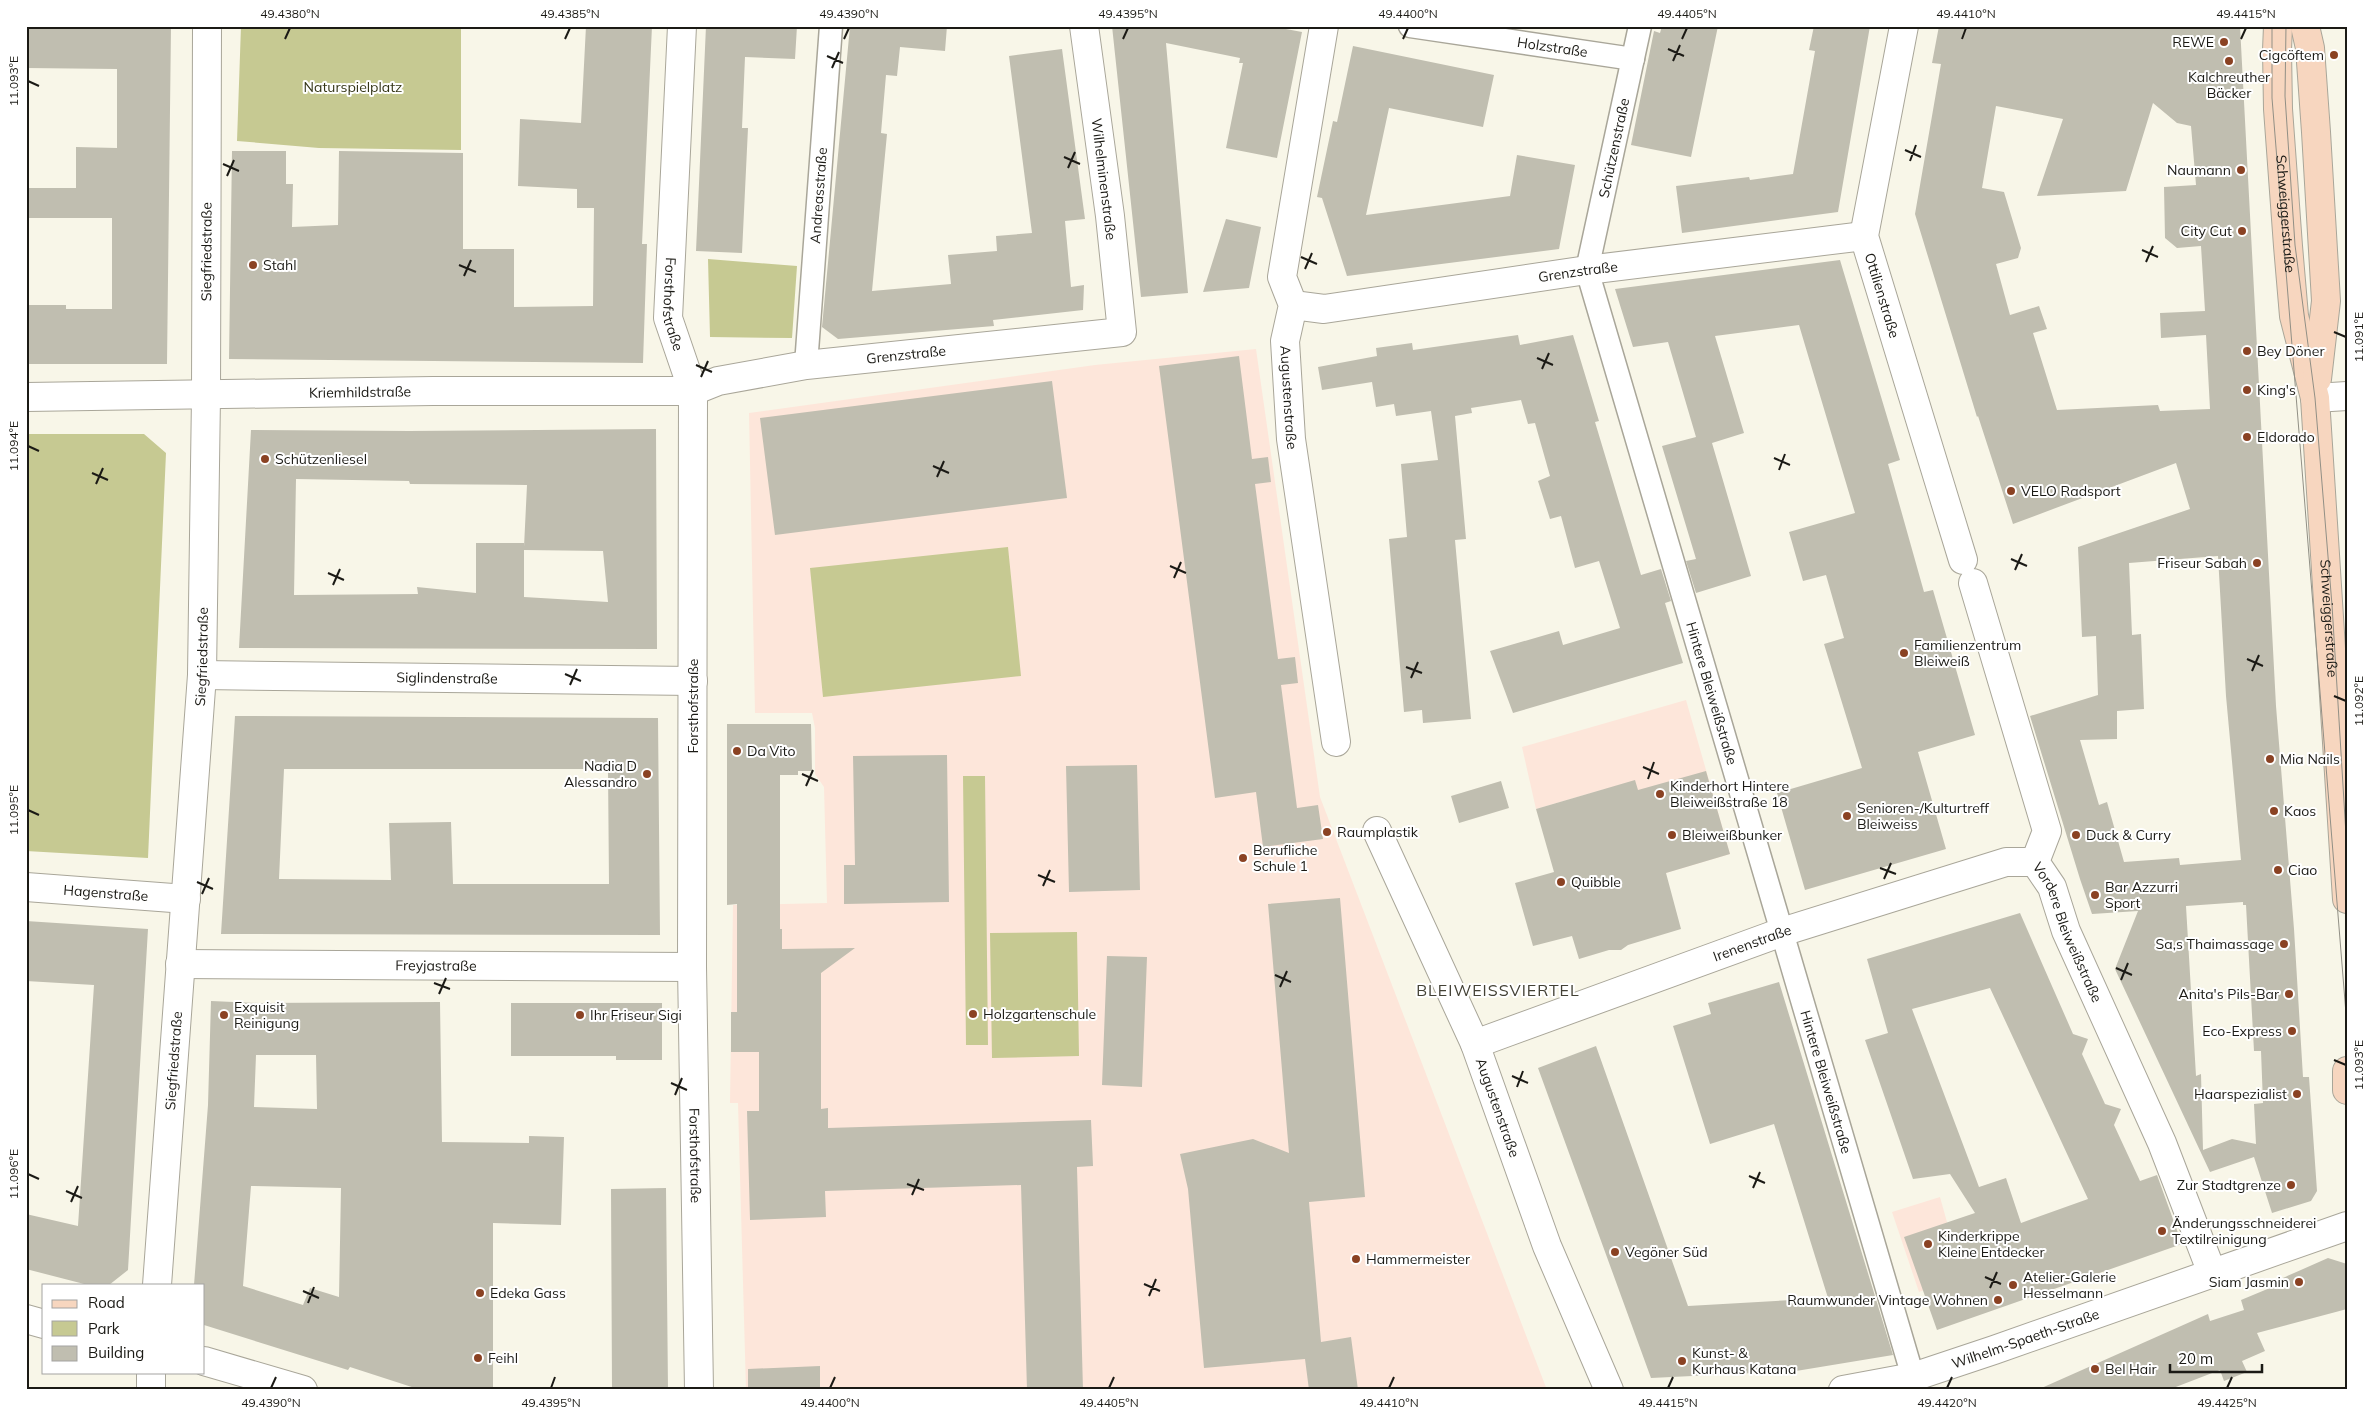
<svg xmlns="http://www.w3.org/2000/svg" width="2373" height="1416" font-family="Mulish,sans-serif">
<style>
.industrial{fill:#fde6da}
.green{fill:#c6c992}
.building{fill:#c0beb0;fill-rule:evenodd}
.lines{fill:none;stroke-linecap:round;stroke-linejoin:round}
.pedestrian-casing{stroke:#a9a699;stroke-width:25}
.minor-casing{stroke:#a9a699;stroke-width:30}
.secondary-casing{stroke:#a9a699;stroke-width:30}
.pedestrian{stroke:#fff;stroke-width:22}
.minor{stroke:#fff;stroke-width:28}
.secondary{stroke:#f7d6bf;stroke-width:28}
.tram{stroke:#918f85;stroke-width:1}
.ticks{fill:none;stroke:#1b1a15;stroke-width:2}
.poi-dot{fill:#8a4223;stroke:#fff;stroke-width:2}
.labels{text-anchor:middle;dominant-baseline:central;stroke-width:4;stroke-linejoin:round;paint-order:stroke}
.poi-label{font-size:14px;fill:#1b1a15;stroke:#fff;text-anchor:start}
.street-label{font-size:14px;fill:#1b1a15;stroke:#fff}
.park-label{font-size:14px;fill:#333415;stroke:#fff}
.quarter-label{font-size:16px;letter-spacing:1px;fill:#434135;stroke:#fff}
.neatline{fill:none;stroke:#1b1a15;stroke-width:2}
.ticks-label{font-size:12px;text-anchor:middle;fill:#1b1a15}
</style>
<rect width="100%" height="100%" fill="#f8f6e8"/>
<path class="industrial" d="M1256 349 1320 797 1547 1390H746L738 1103H730L733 905 827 903 824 787 815 774V728L812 713H755L749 413 1095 365Z
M1686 700 1730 854 1632 883 1605 789 1536 809 1522 747Z
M1940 1197 1962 1276 1919 1292 1892 1212Z"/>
<path class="green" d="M241 26H461V150L319 148 237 141Z
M708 259 797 266 792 338 710 337Z
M26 434H144L166 453 148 858 26 851Z
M1008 547 1021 676 823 697 810 568Z
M963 776H985L988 1045H966Z
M1077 932 1079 1056 992 1058 990 933Z"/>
<path class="building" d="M26 26H171L167 364H26V305H66V309H112V218H26V188H76V147L117 148V69L26 68Z
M586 26H652L642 244H647L643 363 229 359 232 151H286V184H293L292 227 338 225 339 151 463 153V249H514V307L593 306 594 208H577V189L518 186 520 119 581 123Z
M706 26H797L795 59 745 57 742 128H748L742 253 696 251Z
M850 26H947L945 51 900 47 897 76 886 75 881 133 887 134 872 291 951 284 948 255 997 251 996 236 1032 233 1009 56 1062 49 1085 219 1065 221 1071 287 1084 285 1083 310 993 320 994 326 838 339 822 327Z
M1112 26H1270L1302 32 1277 158 1226 148 1243 63H1239L1240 58 1166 43 1188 293 1141 297Z
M1662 26H1718L1691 157 1631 145 1654 31 1660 33Z
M1814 26H1870L1838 212 1682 233 1676 186 1749 177 1750 180 1793 174 1815 51 1809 50Z
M1939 26H2240L2276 706 2294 929 2303 1077H2309L2317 1191 2311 1201 2272 1213 2254 1157 2210 1172 2115 969 2138 911 2092 914 2080 879 2030 716 2098 695 2096 636 2082 637 2078 547 2190 509 2176 463 2013 524 1978 416 1977 417 1915 214 1941 64 1932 63ZM2153 103 2177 123 2191 126 2196 185 2164 187 2165 238 2177 248 2201 246 2205 311 2160 313 2161 338 2206 335 2210 409 2160 411 2158 405 2057 410 2033 333 2047 329 2039 306 2010 315 1996 264 2018 258 2021 248 2004 192 1982 188 1996 106 2063 119 2037 196 2126 191ZM2218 556 2226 696 2241 860 2180 865 2179 858 2124 862 2107 802 2099 805 2080 740 2117 739V711L2144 709 2141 634 2132 635 2129 563ZM2243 902V905H2246L2254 1051H2261L2263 1103 2254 1104 2256 1144 2232 1139 2203 1150 2201 1074 2196 1076 2186 906Z
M1353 46 1494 75 1483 127 1389 108 1366 215 1510 196 1517 155 1575 165 1559 249 1347 276 1322 198 1317 197 1333 121 1337 122Z
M1226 219 1261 227 1249 288 1203 292Z
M1840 260 1900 460 1888 464 1924 592 1933 590 1975 735 1918 752 1946 849 1805 890 1777 793 1862 768 1824 644 1844 638 1826 575 1803 581 1789 532 1855 513 1799 325 1715 336 1744 433 1712 443 1751 576 1696 593 1686 561 1696 559 1662 446 1696 437 1668 342 1633 347 1615 289Z
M1518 335 1520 345 1573 335 1599 421 1595 422 1641 575 1661 569 1671 601 1665 603 1683 663 1513 713 1490 651 1559 631 1563 645 1620 628 1599 561 1575 568 1561 516 1550 519 1538 481 1550 476 1535 423 1528 424 1521 400 1471 408 1472 413 1455 416 1466 539 1455 540 1471 719 1423 723 1422 710 1404 712 1389 539 1407 537 1401 464 1438 460 1431 411 1396 416 1394 404 1376 407 1372 382 1322 390 1318 367 1377 356 1376 348 1412 343 1413 350Z
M1239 356 1252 459 1268 457 1271 482 1255 484 1278 659 1295 657 1298 683 1281 685 1297 808 1318 805 1323 839 1263 847 1256 792 1215 798 1159 366Z
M1052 381 1067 498 775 535 760 418Z
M656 429 657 649 239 648 251 430 409 431ZM296 479 409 481 410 484 527 485 524 547V543H476V593L417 587 418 594 294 595ZM524 550 603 551 608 602 524 597Z
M235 716 658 718 660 935 221 934ZM284 769H608L609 884H453L451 822 389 823 391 880 279 879Z
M727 724H811L812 771H798V775H780V929H782V949L855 948 821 973V1109L828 1108V1128L1091 1120 1093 1166 1077 1167 1083 1390H1027L1021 1185 825 1191 826 1217 750 1220 747 1111H759V1052H731V1012H737V904L727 905Z
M947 755 949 902 844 904V865H855L853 756Z
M1137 765 1140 890 1069 892 1066 766Z
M1706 771 1730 854 1666 873 1681 929 1628 945 1621 950H1609L1579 959 1572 936 1533 946 1515 883 1554 872 1536 809 1635 780 1638 790Z
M1501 781 1509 808 1459 823 1451 796Z
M1340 898 1365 1197 1309 1202 1321 1342 1351 1337 1358 1390H1309L1305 1359 1204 1368 1188 1189 1180 1154 1253 1139 1289 1153 1268 904Z
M2020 913 2073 1034 2088 1039 2082 1054 2105 1104 2121 1109 2114 1125 2140 1181 2157 1175 2182 1244 1937 1330 1904 1237 1975 1213 1950 1174 1913 1179 1865 1040 1888 1033 1867 959ZM1990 988 2088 1199 2021 1223 2006 1178 1979 1187 1912 1009Z
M26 921 148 929 128 1270 109 1285H88L26 1269V1214L78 1226 94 985 26 981Z
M1107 956 1147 957 1142 1087 1102 1085Z
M1779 982 1893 1355 1796 1371 1651 1378 1538 1068 1596 1046 1688 1306 1828 1298 1774 1124 1710 1144 1673 1026 1711 1014 1708 1003Z
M211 1001 258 1003 440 1002 442 1142 529 1143V1136L564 1137 561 1225 493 1223V1390H421L350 1367 348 1370 204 1325V1285H194L208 1105ZM256 1055H316L317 1109 254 1107ZM251 1186 341 1188 339 1297 310 1288 303 1305 243 1286Z
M511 1003H662V1060H616V1056H511Z
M666 1188 668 1390H612L611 1189Z
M2328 1258 2347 1264V1309L2257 1333 2265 1351 2242 1361 2247 1372 2224 1381 2220 1370 2168 1390H2037L2208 1314 2210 1321 2244 1310 2241 1300 2277 1285 2276 1281Z
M820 1366V1390H748V1369Z"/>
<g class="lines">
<g class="pedestrian-casing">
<g id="pedestrian">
<path id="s1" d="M1410 26 1633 59"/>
<path id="s2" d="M1640 26 1587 270 1913 1377"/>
<path id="s3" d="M806 365 831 26"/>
</g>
</g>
<g class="minor-casing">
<g id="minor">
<path id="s4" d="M682 26 668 318 693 391 692 967 699 1390"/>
<path id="s5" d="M1324 26 1282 277 1293 305 1285 341 1291 439 1336 742"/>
<path id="s6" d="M1904 26 1864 236 1963 560"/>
<path id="s7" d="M1293 305 1324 309 1587 270 1864 236"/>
<path id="s8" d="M26 397 433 391H693L718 381 806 365 1122 332 1110 216 1084 26"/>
<path d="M2315 398 2347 396"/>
<path id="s9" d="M1973 583 2047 831 2035 862 2052 887 2066 931 2162 1143 2212 1273"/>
<path id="s10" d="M202 675 693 681"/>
<path id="s11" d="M1377 831 1475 1044 1547 1246 1609 1390"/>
<path id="s12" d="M26 887 186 899"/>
<path id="s13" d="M180 964 692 967"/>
<path id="s14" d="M1475 1044 1782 932 2006 862H2035"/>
<path id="s15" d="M157 1285 202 675 206 396 207 26"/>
<path d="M26 1319 44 1324"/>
<path d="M204 1361 303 1390"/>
<path d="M151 1390V1372"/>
<path id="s16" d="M1843 1390 1913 1377 1994 1350 2347 1226"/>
</g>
</g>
<g class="secondary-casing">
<g id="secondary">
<path id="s17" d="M2278 26 2277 50 2278 109 2288 246 2294 316 2315 398 2347 899"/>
<path d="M2305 26 2310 48 2316 132 2326 301 2317 379"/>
<path d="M2347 1071V1090"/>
</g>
</g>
<use href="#pedestrian" class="pedestrian"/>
<use href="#minor" class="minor"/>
<use href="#secondary" class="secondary"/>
<path class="tram" d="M2272 26V98L2347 1026
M2286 26 2285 96 2295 245 2315 398 2332 605 2347 851"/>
</g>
<path class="ticks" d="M285 39 290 28M565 39 570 28M844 39 849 28M1123 39 1128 28M1403 39 1408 28M1682 39 1687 28M1962 39 1966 28M2241 39 2246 28M1668 49 1684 56M827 56 843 63M1673 61 1680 45M832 68 839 52M28 81 39 86M1905 150 1921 157M1064 157 1080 164M1910 161 1916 145M223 164 239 171M1068 168 1075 152M227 176 234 160M2142 250 2158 257M1301 257 1317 264M2146 262 2153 246M459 265 476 272M1305 269 1312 253M464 276 471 260M2334 332 2346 337M1537 358 1553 365M696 365 712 372M1542 369 1549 353M701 377 708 361M28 446 39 451M1774 458 1790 465M933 466 949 473M1779 470 1785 454M92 473 108 480M937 477 944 461M96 484 103 468M2011 559 2027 566M1170 566 1186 573M2015 570 2022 554M328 573 344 580M1174 578 1181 562M333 585 340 569M2247 659 2263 666M1406 667 1422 673M2252 671 2259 655M565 674 581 681M1411 678 1418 662M570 685 577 669M2334 696 2346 701M1643 767 1659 774M802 774 818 781M1648 779 1654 762M806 786 813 770M28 810 39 815M1880 868 1896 874M1038 875 1055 882M1884 879 1891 863M197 882 213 889M1043 886 1050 870M202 894 209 878M2116 968 2132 975M1275 975 1291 982M2121 980 2128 963M434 983 450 989M1280 987 1287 971M439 994 446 978M2334 1060 2346 1065M1512 1076 1528 1083M671 1083 687 1090M1517 1087 1523 1071M675 1095 682 1078M28 1174 39 1179M1749 1176 1765 1183M907 1184 924 1190M1753 1188 1760 1172M66 1191 82 1198M912 1195 919 1179M71 1202 78 1186M1985 1277 2001 1284M1144 1284 1160 1291M1990 1288 1997 1272M303 1291 319 1298M1149 1296 1156 1279M308 1303 314 1287M271 1388 276 1377M551 1388 555 1377M830 1388 835 1377M1109 1388 1114 1377M1389 1388 1394 1377M1668 1388 1673 1377M1947 1388 1952 1377M2227 1388 2232 1377"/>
<g class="poi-dot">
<circle cx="2224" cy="42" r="5"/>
<circle cx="2334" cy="55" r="5"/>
<circle cx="2229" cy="61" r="5"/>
<circle cx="2241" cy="170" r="5"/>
<circle cx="2242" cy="231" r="5"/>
<circle cx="253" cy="265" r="5"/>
<circle cx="2247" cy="351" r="5"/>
<circle cx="2247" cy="390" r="5"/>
<circle cx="2247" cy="437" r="5"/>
<circle cx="265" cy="459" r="5"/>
<circle cx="2011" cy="491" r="5"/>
<circle cx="2257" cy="563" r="5"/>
<circle cx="1904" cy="653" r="5"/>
<circle cx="737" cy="751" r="5"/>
<circle cx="2270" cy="759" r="5"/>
<circle cx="647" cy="774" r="5"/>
<circle cx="1660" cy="794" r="5"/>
<circle cx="2274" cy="811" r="5"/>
<circle cx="1847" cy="816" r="5"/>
<circle cx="1327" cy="832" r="5"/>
<circle cx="1672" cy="835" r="5"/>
<circle cx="2076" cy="835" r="5"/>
<circle cx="1243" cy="858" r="5"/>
<circle cx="2278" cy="870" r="5"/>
<circle cx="1561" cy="882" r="5"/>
<circle cx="2095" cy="895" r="5"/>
<circle cx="2284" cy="944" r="5"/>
<circle cx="2289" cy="994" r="5"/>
<circle cx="973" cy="1014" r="5"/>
<circle cx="224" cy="1015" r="5"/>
<circle cx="580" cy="1015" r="5"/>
<circle cx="2292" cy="1031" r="5"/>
<circle cx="2297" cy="1094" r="5"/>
<circle cx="2291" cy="1185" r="5"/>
<circle cx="2162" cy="1231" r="5"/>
<circle cx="1928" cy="1244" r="5"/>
<circle cx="1615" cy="1252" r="5"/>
<circle cx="1356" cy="1259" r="5"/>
<circle cx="2299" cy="1282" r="5"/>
<circle cx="2013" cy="1285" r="5"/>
<circle cx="480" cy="1293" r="5"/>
<circle cx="1998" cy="1300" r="5"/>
<circle cx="478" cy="1358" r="5"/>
<circle cx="1682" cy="1361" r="5"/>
<circle cx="2095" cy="1369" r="5"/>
</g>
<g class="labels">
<g class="poi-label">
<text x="2214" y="42" text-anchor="end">REWE</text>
<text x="2324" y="55" text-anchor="end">Cigcöftem</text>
<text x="2229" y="77" text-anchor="middle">Kalchreuther<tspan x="2229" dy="16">Bäcker</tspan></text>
<text x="2231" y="170" text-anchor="end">Naumann</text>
<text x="2232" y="231" text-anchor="end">City Cut</text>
<text x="263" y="265">Stahl</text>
<text x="2257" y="351">Bey Döner</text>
<text x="2257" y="390">King's</text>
<text x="2257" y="437">Eldorado</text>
<text x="275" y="459">Schützenliesel</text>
<text x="2021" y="491">VELO Radsport</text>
<text x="2247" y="563" text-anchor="end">Friseur Sabah</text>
<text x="1914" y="645">Familienzentrum<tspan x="1914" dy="16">Bleiweiß</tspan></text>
<text x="747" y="751">Da Vito</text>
<text x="2280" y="759">Mia Nails</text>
<text x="637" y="766" text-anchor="end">Nadia D<tspan x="637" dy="16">Alessandro</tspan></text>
<text x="1670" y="786">Kinderhort Hintere<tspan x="1670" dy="16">Bleiweißstraße 18</tspan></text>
<text x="1857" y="808">Senioren-/Kulturtreff<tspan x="1857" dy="16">Bleiweiss</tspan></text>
<text x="2284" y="811">Kaos</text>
<text x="1337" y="832">Raumplastik</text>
<text x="1682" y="835">Bleiweißbunker</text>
<text x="2086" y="835">Duck &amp; Curry</text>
<text x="1253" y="850">Berufliche<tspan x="1253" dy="16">Schule 1</tspan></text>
<text x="2288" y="870">Ciao</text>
<text x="1571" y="882">Quibble</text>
<text x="2105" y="887">Bar Azzurri<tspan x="2105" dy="16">Sport</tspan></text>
<text x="2274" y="944" text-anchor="end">Sa,s Thaimassage</text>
<text x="2279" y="994" text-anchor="end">Anita's Pils-Bar</text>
<text x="234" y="1007">Exquisit<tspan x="234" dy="16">Reinigung</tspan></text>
<text x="983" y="1014">Holzgartenschule</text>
<text x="590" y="1015">Ihr Friseur Sigi</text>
<text x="2282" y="1031" text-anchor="end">Eco-Express</text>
<text x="2287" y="1094" text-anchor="end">Haarspezialist</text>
<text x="2281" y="1185" text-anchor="end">Zur Stadtgrenze</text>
<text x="2172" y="1223">Änderungsschneiderei<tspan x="2172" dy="16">Textilreinigung</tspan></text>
<text x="1938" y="1236">Kinderkrippe<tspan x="1938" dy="16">Kleine Entdecker</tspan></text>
<text x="1625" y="1252">Vegöner Süd</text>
<text x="1366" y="1259">Hammermeister</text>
<text x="2023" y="1277">Atelier-Galerie<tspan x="2023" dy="16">Hesselmann</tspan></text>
<text x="2289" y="1282" text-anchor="end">Siam Jasmin</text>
<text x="490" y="1293">Edeka Gass</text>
<text x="1988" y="1300" text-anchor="end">Raumwunder Vintage Wohnen</text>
<text x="1692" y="1353">Kunst- &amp;<tspan x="1692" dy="16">Kurhaus Katana</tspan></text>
<text x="488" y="1358">Feihl</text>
<text x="2105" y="1369">Bel Hair</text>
</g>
<g class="street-label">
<text stroke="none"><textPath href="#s1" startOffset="144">Holzstraße</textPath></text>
<text transform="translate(1614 148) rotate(-78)">Schützenstraße</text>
<text transform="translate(1104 179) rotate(83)">Wilhelminenstraße</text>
<text stroke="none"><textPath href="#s3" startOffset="170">Andreasstraße</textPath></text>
<text stroke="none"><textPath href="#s17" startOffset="188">Schweiggerstraße</textPath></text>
<text stroke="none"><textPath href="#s15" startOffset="1035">Siegfriedstraße</textPath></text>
<text stroke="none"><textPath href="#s7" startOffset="288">Grenzstraße</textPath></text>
<text stroke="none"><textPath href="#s6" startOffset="276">Ottilienstraße</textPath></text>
<text stroke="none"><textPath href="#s4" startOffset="279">Forsthofstraße</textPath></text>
<text stroke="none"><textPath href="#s8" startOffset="884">Grenzstraße</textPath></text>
<text stroke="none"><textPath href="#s8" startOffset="334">Kriemhildstraße</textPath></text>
<text stroke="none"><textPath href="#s5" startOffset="378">Augustenstraße</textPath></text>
<text stroke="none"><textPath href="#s17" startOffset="596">Schweiggerstraße</textPath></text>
<text stroke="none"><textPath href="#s15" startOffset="630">Siegfriedstraße</textPath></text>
<text stroke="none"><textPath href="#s10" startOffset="245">Siglindenstraße</textPath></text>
<text stroke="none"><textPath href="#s2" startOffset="691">Hintere Bleiweißstraße</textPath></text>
<text transform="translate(693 706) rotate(-90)">Forsthofstraße</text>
<text stroke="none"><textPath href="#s12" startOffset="80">Hagenstraße</textPath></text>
<text stroke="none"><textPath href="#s9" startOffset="370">Vordere Bleiweißstraße</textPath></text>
<text stroke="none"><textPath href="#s14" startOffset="295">Irenenstraße</textPath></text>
<text stroke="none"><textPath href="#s13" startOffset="256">Freyjastraße</textPath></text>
<text stroke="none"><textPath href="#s15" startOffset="225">Siegfriedstraße</textPath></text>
<text stroke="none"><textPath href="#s2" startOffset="1096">Hintere Bleiweißstraße</textPath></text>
<text stroke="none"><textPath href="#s11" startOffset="302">Augustenstraße</textPath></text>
<text stroke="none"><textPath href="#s4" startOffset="1134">Forsthofstraße</textPath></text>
<text stroke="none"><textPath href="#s16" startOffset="190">Wilhelm-Spaeth-Straße</textPath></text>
</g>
<g class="park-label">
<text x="353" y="87">Naturspielplatz</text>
</g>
<g class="quarter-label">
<text x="1498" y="990">BLEIWEISSVIERTEL</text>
</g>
</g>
<rect width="2373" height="1416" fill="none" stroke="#ffffff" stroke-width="55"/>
<rect x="42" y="1284" width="162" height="90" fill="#ffffff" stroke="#a4a3a1"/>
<rect x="52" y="1300" width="25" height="8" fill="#f7d6bf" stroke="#a4a3a1"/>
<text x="88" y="1308" font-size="15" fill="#1b1a15">Road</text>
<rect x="52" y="1321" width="25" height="15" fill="#c6c992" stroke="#a4a3a1"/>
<text x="88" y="1334" font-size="15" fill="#1b1a15">Park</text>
<rect x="52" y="1346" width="25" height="15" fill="#c0beb0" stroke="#a4a3a1"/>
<text x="88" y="1358" font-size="15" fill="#1b1a15">Building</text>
<path d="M2170 1364v8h92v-8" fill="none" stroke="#1b1a15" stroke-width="2.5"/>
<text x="2178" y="1364" font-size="15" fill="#1b1a15" stroke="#ffffff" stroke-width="4" paint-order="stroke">20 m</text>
<rect x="28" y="28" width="2318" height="1360" class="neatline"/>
<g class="ticks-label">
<text x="290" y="18">49.4380°N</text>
<text x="570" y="18">49.4385°N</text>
<text x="849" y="18">49.4390°N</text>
<text x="1128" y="18">49.4395°N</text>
<text x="1408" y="18">49.4400°N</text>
<text x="1687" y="18">49.4405°N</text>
<text x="1966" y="18">49.4410°N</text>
<text x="2246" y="18">49.4415°N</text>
<text transform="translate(14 81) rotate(-90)" y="4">11.093°E</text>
<text transform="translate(2359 337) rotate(-90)" y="4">11.091°E</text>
<text transform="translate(14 446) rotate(-90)" y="4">11.094°E</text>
<text transform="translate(2359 701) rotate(-90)" y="4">11.092°E</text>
<text transform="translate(14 810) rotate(-90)" y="4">11.095°E</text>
<text transform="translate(2359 1065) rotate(-90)" y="4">11.093°E</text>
<text transform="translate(14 1174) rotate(-90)" y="4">11.096°E</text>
<text x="271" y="1407">49.4390°N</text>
<text x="551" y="1407">49.4395°N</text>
<text x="830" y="1407">49.4400°N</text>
<text x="1109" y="1407">49.4405°N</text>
<text x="1389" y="1407">49.4410°N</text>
<text x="1668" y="1407">49.4415°N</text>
<text x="1947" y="1407">49.4420°N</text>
<text x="2227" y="1407">49.4425°N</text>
</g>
</svg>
